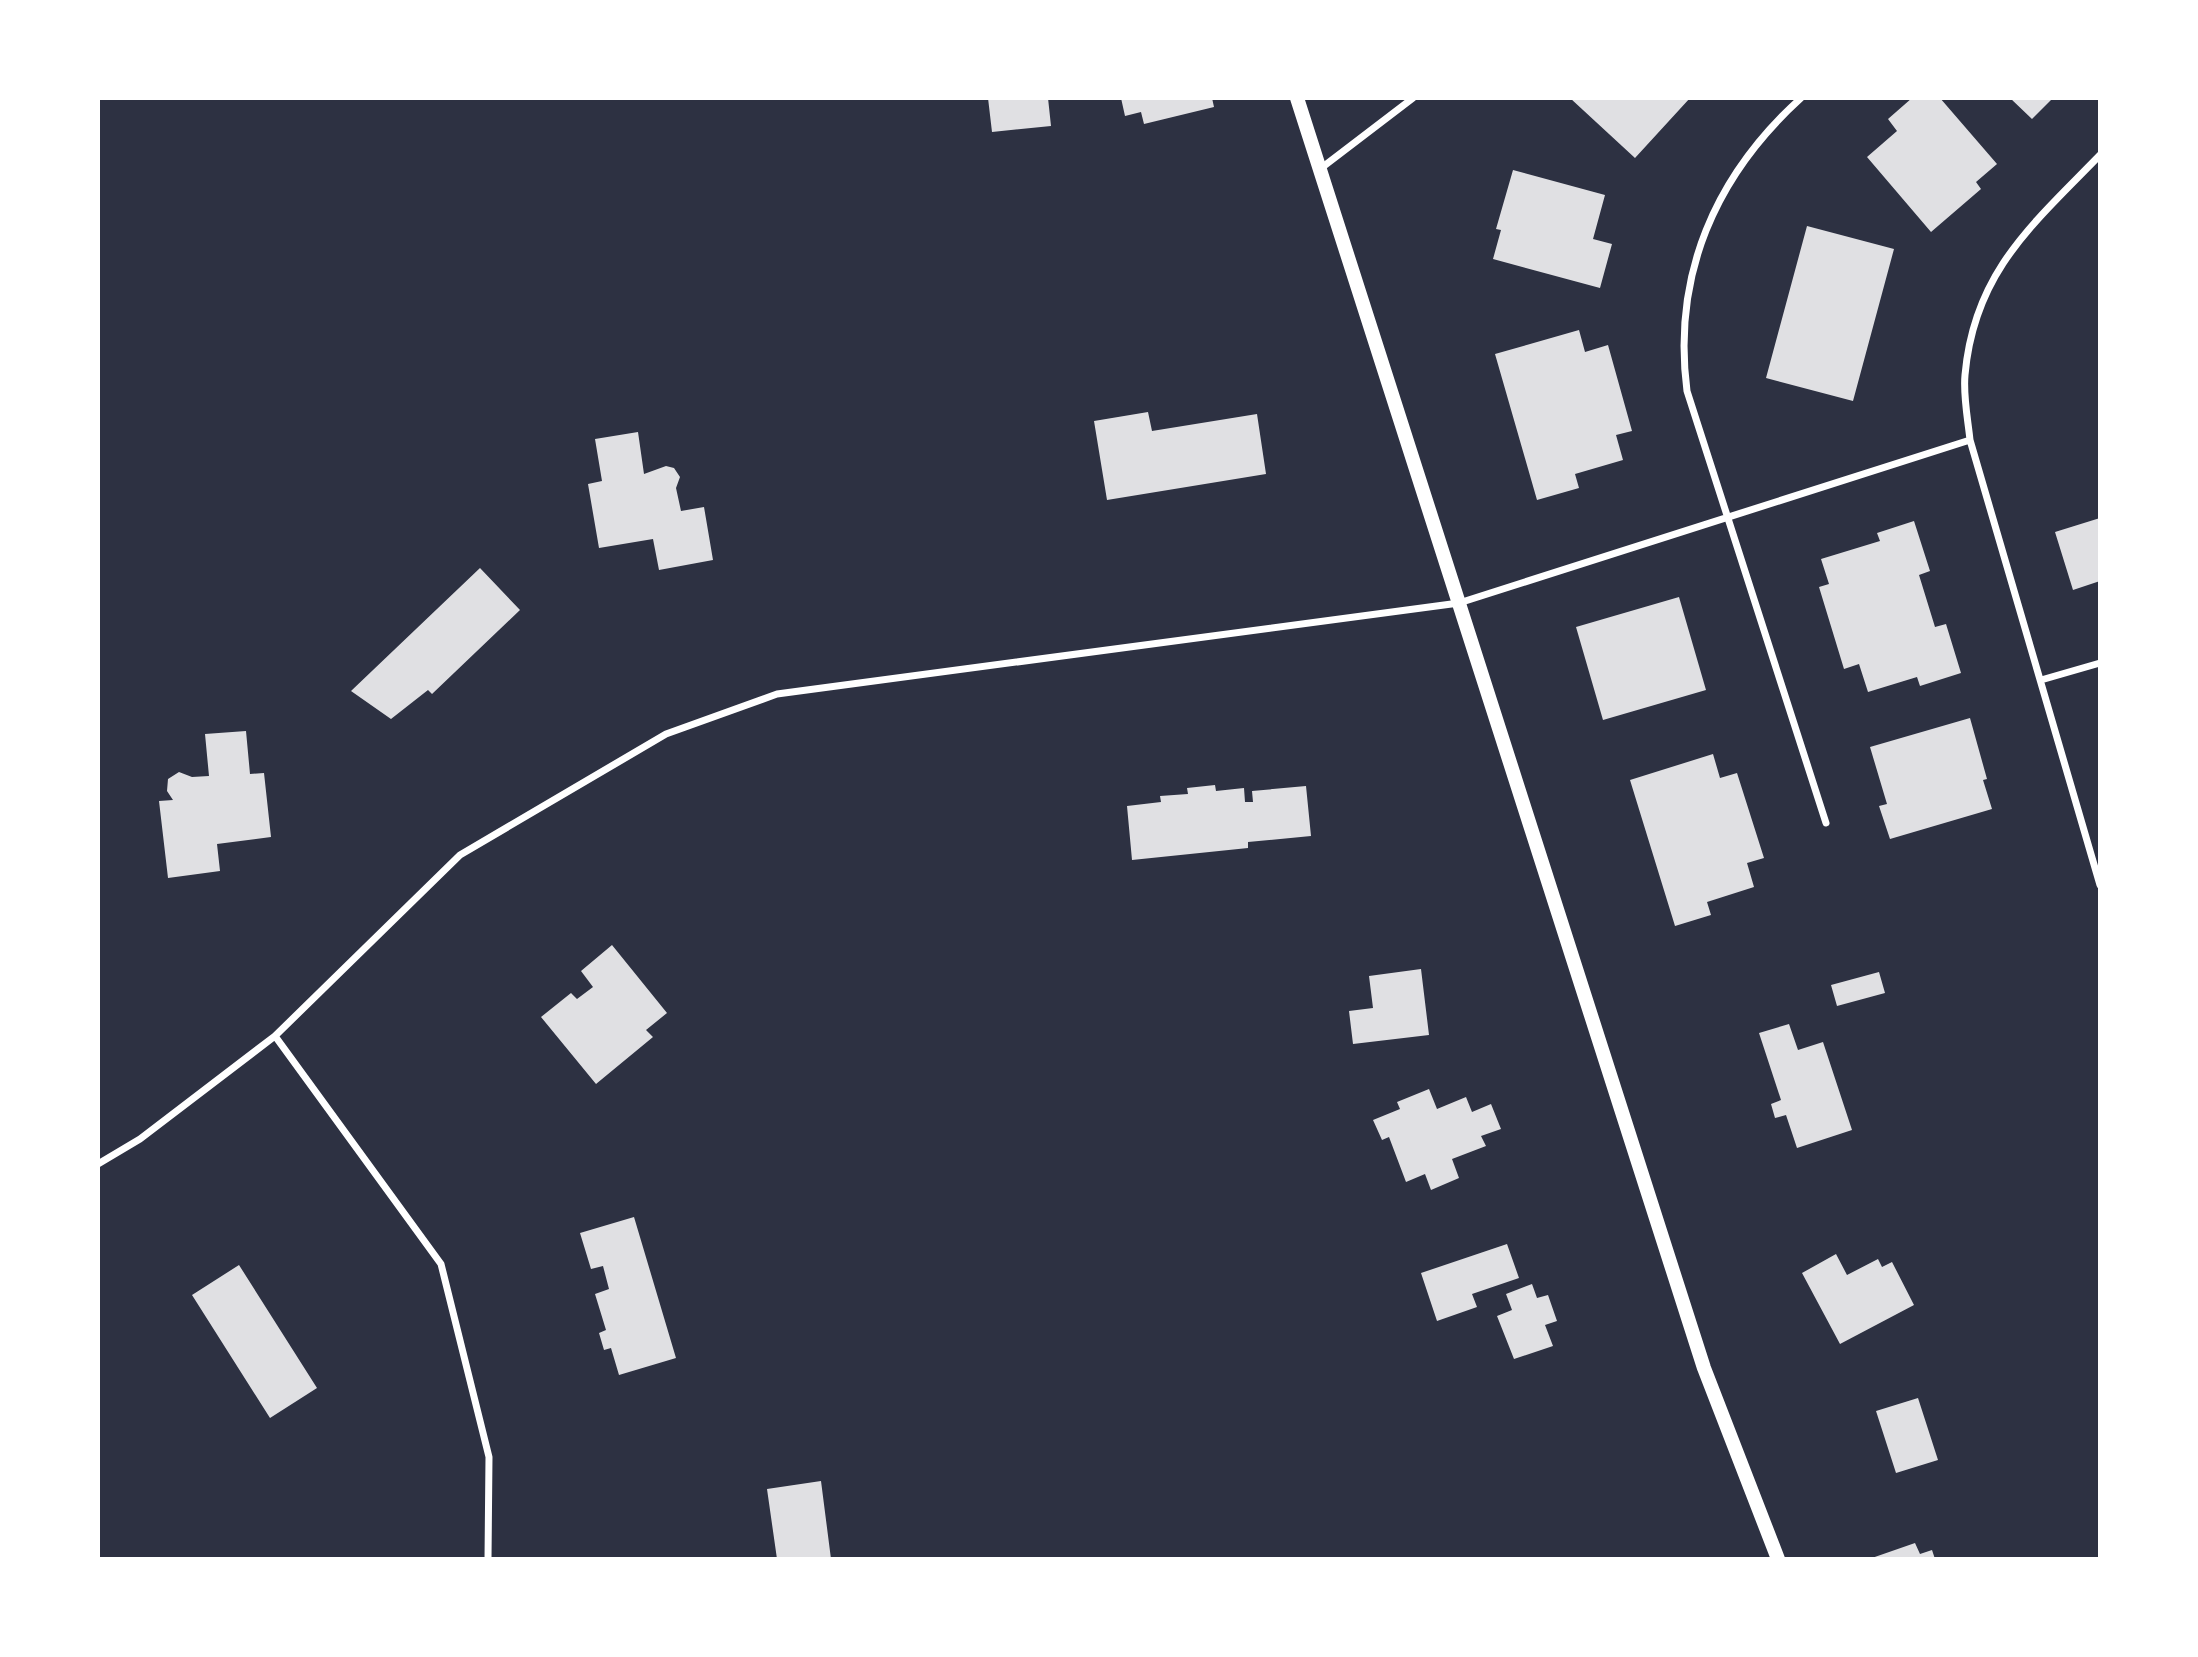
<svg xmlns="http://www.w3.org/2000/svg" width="2198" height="1657" font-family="'Archivo Narrow',sans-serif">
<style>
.building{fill:#e0e0e3}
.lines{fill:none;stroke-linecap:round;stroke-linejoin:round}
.minor{stroke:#fff;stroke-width:7}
.secondary{stroke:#fff;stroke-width:14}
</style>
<rect width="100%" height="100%" fill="#2d3142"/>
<path class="building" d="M988 98H1048L1051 126 992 132Z
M1121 98H1212L1214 107 1144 124 1141 112 1125 116Z
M1570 98H1690L1635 158Z
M1912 98H1940L1997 164 1976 182 1981 189 1931 232 1867 157 1897 131 1888 119Z
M2010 98H2053L2032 119Z
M1513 170 1605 195 1593 239 1612 244 1600 288 1493 259 1501 230 1496 229Z
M1807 226 1894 249 1853 401 1766 378Z
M1579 330 1585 352 1608 345 1632 431 1616 435 1623 460 1575 474 1579 488 1537 500 1495 354Z
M1148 412 1152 431 1257 414 1266 474 1107 500 1094 421Z
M638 432 644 474 666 466 674 468 680 477 676 488 681 511 704 507 713 560 659 570 653 539 599 548 588 484 602 481 595 439Z
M2100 518V581L2073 590 2055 532Z
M1914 521 1930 571 1919 575 1935 627 1946 624 1961 673 1920 686 1917 677 1868 692 1859 664 1844 669 1819 587 1829 584 1821 559 1880 541 1877 533Z
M480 568 520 610 432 694 428 690 391 719 351 691Z
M1679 597 1706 690 1603 720 1576 627Z
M1970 718 1987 779 1983 780 1992 809 1890 839 1879 806 1887 804 1870 747Z
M246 731 250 774 264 773 271 837 217 844 220 871 168 878 159 801 173 800 167 791 168 779 179 772 192 777 209 776 205 734Z
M1713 754 1720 778 1737 773 1764 858 1747 863 1754 887 1707 902 1711 915 1675 926 1630 780Z
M1215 785 1216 791 1244 788 1245 802H1253L1252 791 1306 786 1311 836 1248 842V848L1132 860 1127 806 1161 802 1160 796 1188 794 1187 788Z
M612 945 667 1013 646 1030 653 1037 596 1084 541 1017 571 993 577 999 593 987 581 971Z
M1421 969 1429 1035 1353 1044 1349 1011 1373 1008 1369 976Z
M1879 972 1885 993 1837 1006 1831 985Z
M1789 1024 1798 1050 1823 1042 1852 1130 1797 1148 1786 1115 1775 1118 1771 1104 1781 1100 1759 1033Z
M1429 1089 1437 1109 1466 1097 1472 1112 1491 1104 1501 1129 1481 1136 1486 1146 1452 1159 1459 1178 1431 1190 1425 1174 1406 1182 1389 1137 1382 1140 1373 1120 1400 1109 1397 1102Z
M634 1217 676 1358 619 1375 611 1348 604 1350 599 1333 606 1330 595 1294 609 1289 603 1266 591 1269 580 1233Z
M1507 1244 1519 1278 1472 1294 1477 1307 1437 1321 1421 1273Z
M1836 1254 1847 1275 1878 1259 1882 1267 1892 1262 1914 1305 1840 1344 1802 1273Z
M239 1265 317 1388 270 1418 192 1295Z
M1532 1284 1537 1298 1548 1295 1557 1321 1545 1325 1553 1346 1514 1359 1497 1316 1512 1310 1506 1294Z
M1918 1398 1938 1460 1896 1473 1876 1411Z
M821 1481 831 1559H777L767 1489Z
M1915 1543 1920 1554 1932 1550 1935 1559H1869Z"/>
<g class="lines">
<path class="minor" d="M1801 98C1715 176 1672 275 1687 391L1826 823
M2100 155C2033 224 1974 272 1965 375 1963 396 1968 420 1970 440L2100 885
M1320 169 1413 98
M2041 680 2100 663
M275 1036 441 1264 489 1457 488 1559
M98 1164 140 1139 275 1036 460 855 666 734 777 694 1459 603 1970 440"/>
<path class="secondary" d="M1297 98 1704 1368 1778 1559"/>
</g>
<rect width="2198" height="1657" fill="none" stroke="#ffffff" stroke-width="200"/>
</svg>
